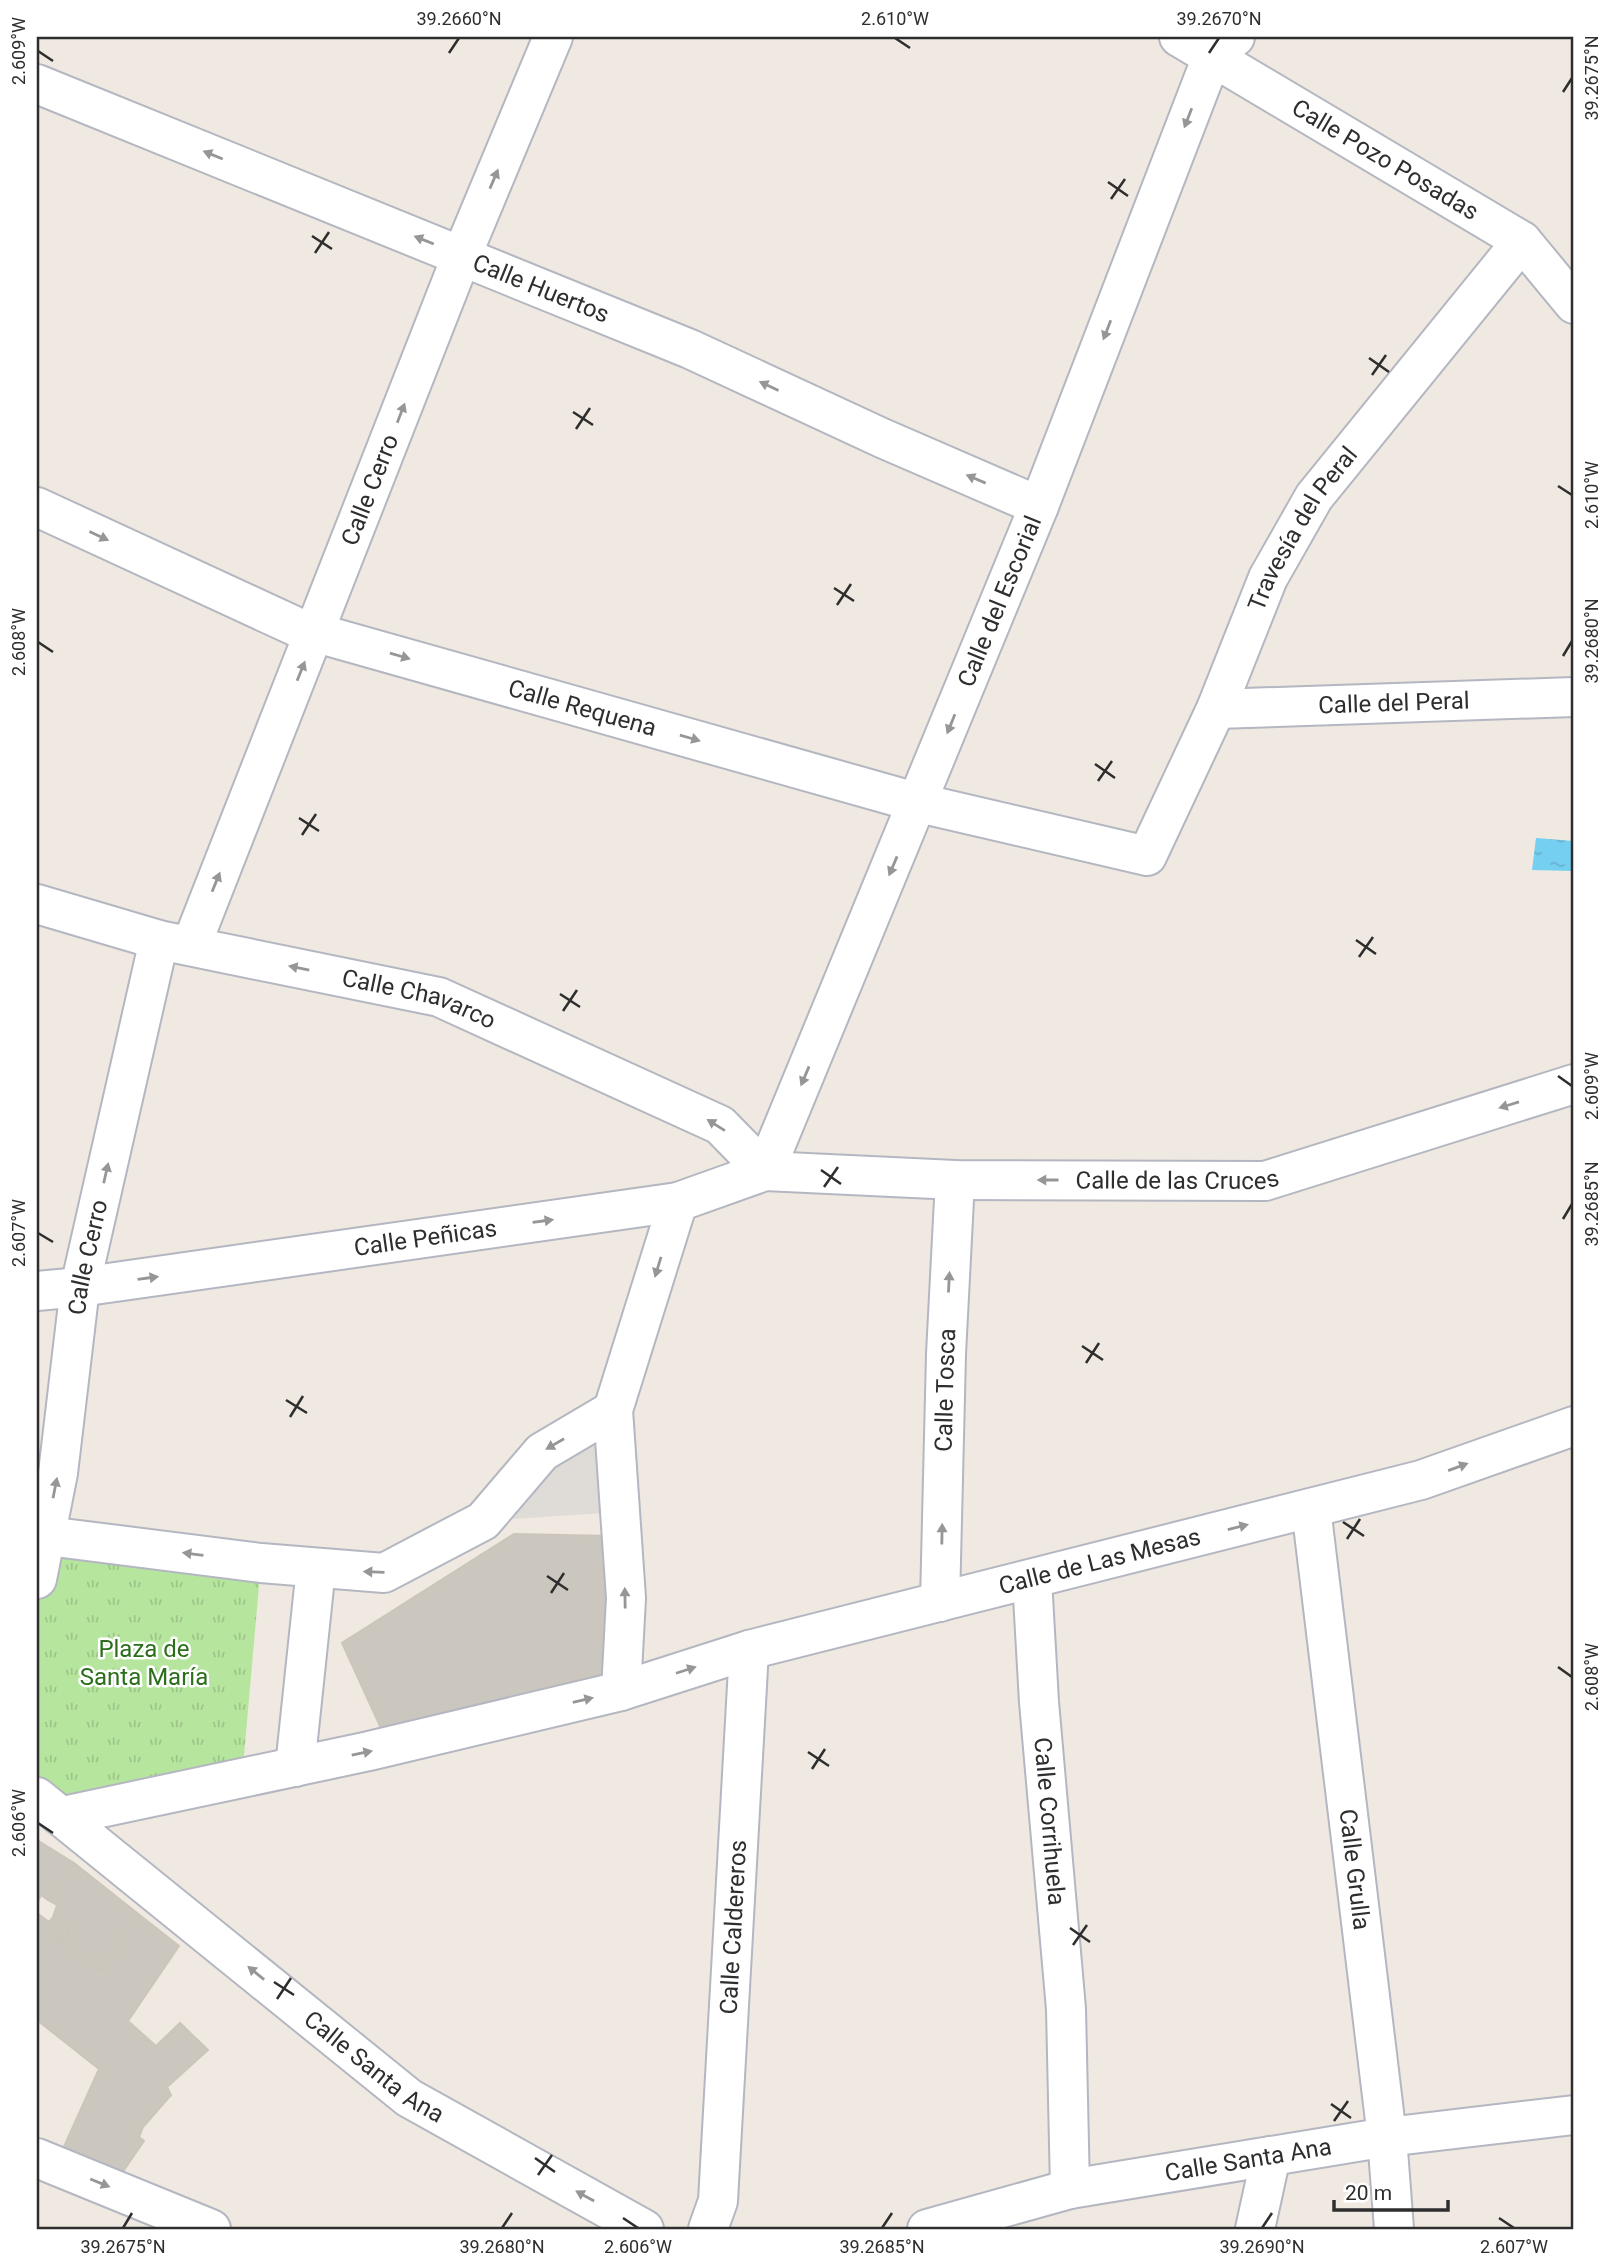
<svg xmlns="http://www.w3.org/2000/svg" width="1611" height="2266" font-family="Roboto,sans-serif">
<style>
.grass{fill:url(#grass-tufts)}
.plaza{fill:#dfdcd8}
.water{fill:url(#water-ripples)}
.building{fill:#cbc7bf;stroke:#cbc5ba;stroke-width:2}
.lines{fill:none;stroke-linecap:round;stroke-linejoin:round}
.minor-casing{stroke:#b4b7c1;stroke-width:42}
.minor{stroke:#fff;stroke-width:38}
.oneway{fill:#969696}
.ticks{fill:none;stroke:#2e2e2e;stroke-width:2.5}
.labels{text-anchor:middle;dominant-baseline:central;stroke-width:5;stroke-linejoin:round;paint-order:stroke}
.street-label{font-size:24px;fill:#2e2e2e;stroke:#fff}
.park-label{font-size:24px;fill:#2c6e1b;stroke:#fff}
.neatline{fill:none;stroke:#2e2e2e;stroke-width:2.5}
.ticks-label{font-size:18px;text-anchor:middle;fill:#2e2e2e}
</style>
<defs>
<pattern id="grass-tufts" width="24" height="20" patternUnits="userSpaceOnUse" patternTransform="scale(1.75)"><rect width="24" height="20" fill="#b6e59e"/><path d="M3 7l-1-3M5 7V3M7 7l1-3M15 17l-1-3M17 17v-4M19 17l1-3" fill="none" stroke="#9dc588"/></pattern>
<pattern id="water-ripples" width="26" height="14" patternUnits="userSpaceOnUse" patternTransform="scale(1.75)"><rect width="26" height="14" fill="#75cff0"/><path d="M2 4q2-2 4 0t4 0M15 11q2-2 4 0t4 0" fill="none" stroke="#66b2ce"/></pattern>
</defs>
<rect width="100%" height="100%" fill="#efe9e1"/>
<path class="grass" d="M47 1536 261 1563 242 1778 63 1816 37 1797V1579Z"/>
<path class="plaza" d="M613 1410 620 1512 483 1521Z"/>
<path class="water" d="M1536 838 1574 841V871L1532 870Z"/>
<path class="building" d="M514 1534 610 1536 611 1675 385 1737 342 1643Z
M37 1840 74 1863 48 1900 41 1895 37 1903Z
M74 1863 137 1913 101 1972 62 1943 70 1929 53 1917 57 1905 48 1900Z
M37 1913 49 1922 53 1917 70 1929 62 1943 37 1924Z
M137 1913 179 1946 128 2021 156 2046 180 2023 208 2050 167 2087 171 2095 143 2127 139 2137 144 2141 115 2183 58 2160 99 2069 37 2020V1924L101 1972Z"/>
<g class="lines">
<g class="minor-casing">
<g id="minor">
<path id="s1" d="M1179 37 1522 241 1574 304"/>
<path id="s2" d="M37 84 690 349 882 438 1039 506"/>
<path id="s3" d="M37 507 299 628 919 803 1147 856 1216 709 1268 578 1314 497 1522 241"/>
<path id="s4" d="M1216 709 1574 697"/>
<path id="s5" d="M37 904 159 940 439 997 720 1125 765 1171"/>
<path id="s6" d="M191 946 462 255 553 37"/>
<path id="s7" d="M765 1171 1039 506 1213 54 1235 37"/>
<path id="s8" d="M37 1291 80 1287 678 1202 765 1171 955 1180 1265 1181 1574 1084"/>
<path id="s9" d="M1311 1508 1387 2137 1394 2229"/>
<path d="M47 1536 261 1563 384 1573 483 1521 542 1452 613 1410"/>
<path id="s10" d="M37 1579 58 1473 80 1287 159 940"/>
<path id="s11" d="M1032 1579 1039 1702 1066 2009 1070 2189"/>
<path id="s12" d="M940 1602 946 1354 955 1180"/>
<path d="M621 1691 626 1598 613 1410 678 1202"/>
<path d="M295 1767 316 1568"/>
<path id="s13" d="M37 1797 409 2098 644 2229"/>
<path id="s14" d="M63 1816 369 1751 621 1691 749 1650 1421 1480 1574 1426"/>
<path d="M37 2158 211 2229"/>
<path id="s15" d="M708 2229 718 2201 749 1650"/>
<path id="s16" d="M927 2229 1070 2189 1387 2137 1574 2115"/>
<path d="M1255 2229 1271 2156"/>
</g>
</g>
<use href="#minor" class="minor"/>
</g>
<defs><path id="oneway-solid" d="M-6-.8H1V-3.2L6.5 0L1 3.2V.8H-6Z" transform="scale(1.75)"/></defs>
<g class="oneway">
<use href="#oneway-solid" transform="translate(1188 118) rotate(111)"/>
<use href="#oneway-solid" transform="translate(213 155) rotate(-158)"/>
<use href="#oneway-solid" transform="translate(494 179) rotate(-67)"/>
<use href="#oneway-solid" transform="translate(424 240) rotate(-158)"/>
<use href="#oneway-solid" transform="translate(1107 330) rotate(111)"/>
<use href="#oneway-solid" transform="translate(769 386) rotate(-155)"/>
<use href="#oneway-solid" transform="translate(401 413) rotate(-69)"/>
<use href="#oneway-solid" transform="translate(976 479) rotate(-157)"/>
<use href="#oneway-solid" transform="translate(99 536) rotate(25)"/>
<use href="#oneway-solid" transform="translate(400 656) rotate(16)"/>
<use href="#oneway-solid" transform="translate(301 671) rotate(-68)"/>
<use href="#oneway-solid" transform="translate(951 724) rotate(112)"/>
<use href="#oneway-solid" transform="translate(690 738) rotate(16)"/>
<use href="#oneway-solid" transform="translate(893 866) rotate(113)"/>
<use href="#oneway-solid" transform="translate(216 882) rotate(-68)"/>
<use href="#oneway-solid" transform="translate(299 968) rotate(-168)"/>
<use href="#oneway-solid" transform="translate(805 1076) rotate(113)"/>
<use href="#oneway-solid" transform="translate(1509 1105) rotate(163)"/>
<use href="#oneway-solid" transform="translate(716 1125) rotate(-148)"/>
<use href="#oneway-solid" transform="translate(106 1173) rotate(-77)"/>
<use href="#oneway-solid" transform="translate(1048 1180) rotate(-180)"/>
<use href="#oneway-solid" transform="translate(543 1221) rotate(-8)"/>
<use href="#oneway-solid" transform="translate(658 1267) rotate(107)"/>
<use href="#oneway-solid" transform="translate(148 1278) rotate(-8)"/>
<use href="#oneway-solid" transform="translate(949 1282) rotate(-87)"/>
<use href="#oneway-solid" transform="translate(555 1444) rotate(150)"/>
<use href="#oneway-solid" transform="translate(1458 1467) rotate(-20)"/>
<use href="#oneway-solid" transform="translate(55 1488) rotate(-79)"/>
<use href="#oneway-solid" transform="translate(1238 1527) rotate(-14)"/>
<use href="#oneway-solid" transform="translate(942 1534) rotate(-89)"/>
<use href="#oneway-solid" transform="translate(193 1554) rotate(-173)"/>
<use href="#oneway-solid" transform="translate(374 1572) rotate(-178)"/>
<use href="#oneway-solid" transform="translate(625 1598) rotate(-91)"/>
<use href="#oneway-solid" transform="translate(686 1670) rotate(-18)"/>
<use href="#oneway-solid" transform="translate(583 1700) rotate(-13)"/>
<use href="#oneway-solid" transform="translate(362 1753) rotate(-12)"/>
<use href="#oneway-solid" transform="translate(256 1973) rotate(-141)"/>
<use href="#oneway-solid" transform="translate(100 2183) rotate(22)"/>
<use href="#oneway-solid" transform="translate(585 2196) rotate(-151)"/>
</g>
<path class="ticks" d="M895 38 910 48M38 51 53 61M449 53 459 38M1209 53 1219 38M1563 92 1572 78M1108 182 1128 196M1111 199 1125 179M312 236 332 249M315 253 329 232M1369 358 1389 372M1372 375 1386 355M573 412 593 425M576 429 590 408M1558 486 1572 495M834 588 854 601M837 605 851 584M38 642 53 652M1563 656 1572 641M1095 764 1115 778M1098 781 1112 761M299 818 319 831M302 835 316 814M1356 940 1376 954M1359 957 1373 937M560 994 580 1007M563 1011 577 990M1558 1076 1572 1086M821 1170 841 1184M824 1187 838 1167M1563 1219 1572 1204M38 1233 53 1242M1082 1346 1103 1360M1086 1363 1099 1343M286 1400 307 1413M290 1417 303 1396M1343 1522 1364 1536M1347 1539 1360 1519M547 1576 568 1590M551 1593 564 1573M1558 1667 1572 1677M808 1752 829 1766M812 1769 825 1749M38 1823 53 1833M1070 1928 1090 1942M1073 1945 1087 1925M274 1982 294 1995M277 1999 291 1978M1331 2104 1351 2118M1334 2121 1348 2101M535 2158 555 2172M538 2175 552 2155M623 2218 638 2228M1499 2218 1514 2228M123 2228 132 2213M502 2228 512 2213M882 2228 892 2213M1262 2228 1272 2213"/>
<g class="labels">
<g class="street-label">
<text stroke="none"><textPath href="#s1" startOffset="240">Calle Pozo Posadas</textPath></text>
<text stroke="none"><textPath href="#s2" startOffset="544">Calle Huertos</textPath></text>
<text stroke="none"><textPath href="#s6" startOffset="490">Calle Cerro</textPath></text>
<text stroke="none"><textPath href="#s3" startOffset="1530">Travesía del Peral</textPath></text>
<text stroke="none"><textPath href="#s7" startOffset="616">Calle del Escorial</textPath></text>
<text stroke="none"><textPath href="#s4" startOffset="178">Calle del Peral</textPath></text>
<text stroke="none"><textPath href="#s3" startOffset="583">Calle Requena</textPath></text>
<text stroke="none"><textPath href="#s5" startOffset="394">Calle Chavarco</textPath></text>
<text stroke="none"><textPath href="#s8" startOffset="1152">Calle de las Cruces</textPath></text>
<text stroke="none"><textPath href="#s8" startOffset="392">Calle Peñicas</textPath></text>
<text stroke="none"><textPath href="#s10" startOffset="326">Calle Cerro</textPath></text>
<text stroke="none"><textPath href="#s12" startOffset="212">Calle Tosca</textPath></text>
<text stroke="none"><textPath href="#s14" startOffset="1068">Calle de Las Mesas</textPath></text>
<text stroke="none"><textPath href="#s11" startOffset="243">Calle Corrihuela</textPath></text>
<text stroke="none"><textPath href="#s9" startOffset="364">Calle Grulla</textPath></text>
<text stroke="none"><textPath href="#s15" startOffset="304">Calle Caldereros</textPath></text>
<text stroke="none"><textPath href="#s13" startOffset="432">Calle Santa Ana</textPath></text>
<text stroke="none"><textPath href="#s16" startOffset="329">Calle Santa Ana</textPath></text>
</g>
<g class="park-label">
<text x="144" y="1649">Plaza de<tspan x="144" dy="28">Santa María</tspan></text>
</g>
</g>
<rect width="1611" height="2266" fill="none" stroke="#ffffff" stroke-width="77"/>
<path d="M1334 2200v10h114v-10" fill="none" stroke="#2e2e2e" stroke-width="3.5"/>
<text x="1345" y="2200" font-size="21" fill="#2e2e2e" stroke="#ffffff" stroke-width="5" paint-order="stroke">20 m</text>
<rect x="38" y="38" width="1534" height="2190" class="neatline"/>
<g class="ticks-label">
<text x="459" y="25">39.2660°N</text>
<text x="895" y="25">2.610°W</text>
<text x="1219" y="25">39.2670°N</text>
<text transform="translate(19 51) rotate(-90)" y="6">2.609°W</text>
<text transform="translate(1592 78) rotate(-90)" y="6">39.2675°N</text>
<text transform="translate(1592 495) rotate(-90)" y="6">2.610°W</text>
<text transform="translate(1592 641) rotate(-90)" y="6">39.2680°N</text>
<text transform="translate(19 642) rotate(-90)" y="6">2.608°W</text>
<text transform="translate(1592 1086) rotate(-90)" y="6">2.609°W</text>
<text transform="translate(1592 1204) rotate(-90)" y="6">39.2685°N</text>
<text transform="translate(19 1233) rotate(-90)" y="6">2.607°W</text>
<text transform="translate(1592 1677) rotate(-90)" y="6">2.608°W</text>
<text transform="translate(19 1823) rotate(-90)" y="6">2.606°W</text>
<text x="123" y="2253">39.2675°N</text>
<text x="502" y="2253">39.2680°N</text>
<text x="638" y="2253">2.606°W</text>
<text x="882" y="2253">39.2685°N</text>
<text x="1262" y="2253">39.2690°N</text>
<text x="1514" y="2253">2.607°W</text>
</g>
</svg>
